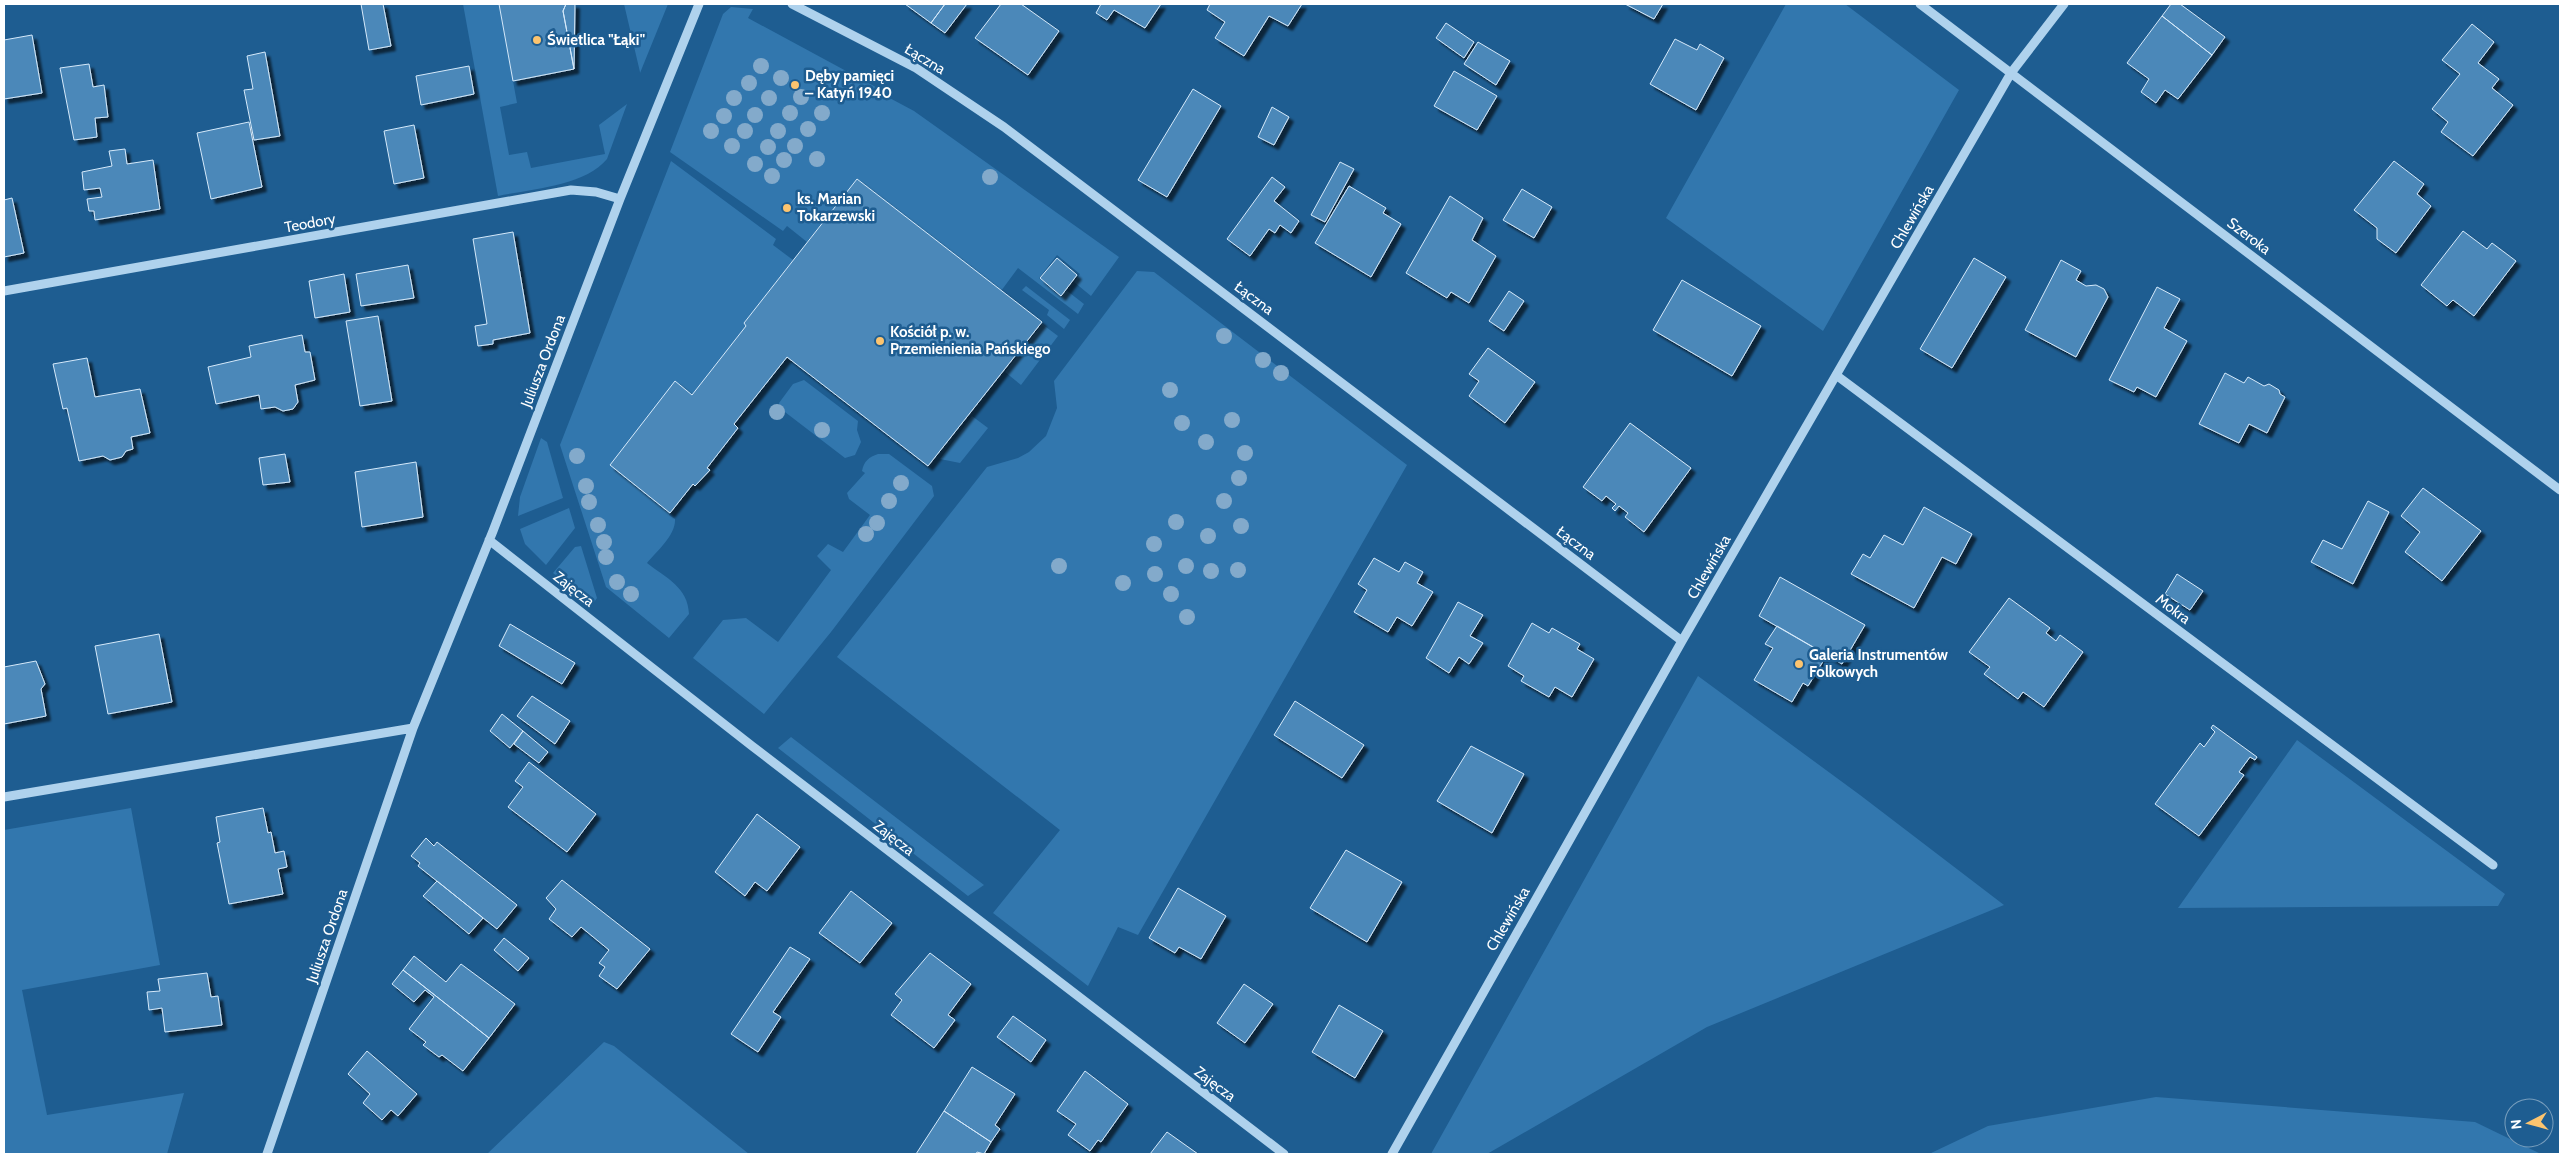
<svg xmlns="http://www.w3.org/2000/svg" width="2564" height="1158" font-family="Cabin,sans-serif">
<style>
.green{fill:#3277ae}
.building{fill:#4b88b9;stroke:#d5e9fa;filter:url(#shadow)}
.lines{fill:none;stroke-linecap:round;stroke-linejoin:round}
.minor{stroke:#afd2ed;stroke-width:9}
.tree{fill:#83aacb}
.poi-dot{fill:#fcc46f;stroke:#1e5d91;stroke-width:2}
.labels{text-anchor:middle;dominant-baseline:central;stroke-width:5;stroke-linejoin:round;paint-order:stroke}
.poi-label{font-size:15px;font-weight:bold;fill:#fff;stroke:#1e5d91;text-anchor:start}
.street-label{font-size:15px;fill:#fff;stroke:#1e5d91}
</style>
<defs>
<filter id="shadow"><feDropShadow dx="4.5" dy="4.5" stdDeviation="1" flood-color="#0009"/></filter>
</defs>
<rect width="100%" height="100%" fill="#1e5d91"/>
<path class="green" d="M463 4H499L517 103 500 107 509 155 527 152 531 168 605 154 599 125 627 104 607 159C585 186 531 189 498 196Z
M624 4H668L640 73V72Z
M1786 4H1845L1959 90 1823 331 1666 218Z
M731 7 753 9 748 18 885 92 884 95 914 111 1119 257 1091 296 1074 282 1080 274 1057 255 1039 278 1061 297 1066 290 1084 304 1078 314 1018 268 1001 291 857 179 807 242 787 226 783 231 670 152 723 14Z
M671 161 776 239 773 245 793 260 744 323 746 326 692 395 675 381 669 515 675 519C676 535 657 551 647 563 666 578 688 587 689 614L669 638 606 587 560 445Z
M1137 271 1154 272 1407 465 1138 935 1118 927 1088 986 993 913 1060 830 837 657 987 467 1018 458 1029 452 1046 436 1057 408 1054 381Z
M1026 286 1070 320 1064 329 1047 315 1049 310 1022 290Z
M1042 324 1058 336 1021 385 1005 372Z
M804 380 858 421 857 430 861 442 855 455 845 458 781 409 779 403 793 384Z
M972 416 988 428 960 463 940 459Z
M541 438 547 442 563 498 518 516 520 497Z
M878 454H889L932 486 934 496 831 632 764 714 693 658 723 620 746 618 778 642 831 570 817 556 828 544 843 552 870 515 849 499 847 493 865 473 862 471C864 461 869 457 878 454Z
M569 508 575 528 546 565 525 544 520 529Z
M581 546 597 598 592 605 553 573 575 547Z
M1698 676 1860 795 2004 905 1707 1027 1487 1154H1431Z
M791 737 984 885 968 896 778 748Z
M2297 740 2505 894 2498 906 2178 908Z
M131 808 160 965 22 990 47 1115 184 1093 167 1154H4V830Z
M604 1042 614 1046 749 1154H487Z
M2156 1097 2475 1122 2541 1154H1929L1988 1126Z"/>
<path class="building" d="M361 4H383L391 46 369 50Z
M499 4H566L563 11 574 69 513 81Z
M566 4H575L574 69 563 11Z
M905 4H945L931 23Z
M945 4H967L945 33 931 23Z
M1001 4H1021L1059 31 1028 75 975 38Z
M1101 4H1161L1145 28 1114 10 1107 20 1096 13Z
M1210 4H1302L1288 26 1269 16 1244 56 1215 38 1225 22 1207 10Z
M1625 4H1663L1654 19Z
M2171 4H2180L2225 37 2212 55 2162 16Z
M2162 16 2212 55 2178 99 2165 90 2156 103 2141 92 2149 79 2127 63Z
M1446 23 1474 42 1464 58 1436 38Z
M2472 24 2494 42 2478 63 2499 79 2492 88 2513 105 2473 156 2441 132 2448 122 2432 109 2460 74 2442 60Z
M32 35 42 93 4 99V40Z
M1675 39 1697 50 1700 44 1724 58 1696 110 1650 84Z
M1478 42 1510 61 1496 85 1464 64Z
M265 52 280 136 254 140 244 90 253 89 247 56Z
M89 64 93 87 104 85 108 117 95 118 97 137 74 140 60 68Z
M469 66 474 94 421 105 416 76Z
M1454 71 1497 96 1477 130 1434 106Z
M1193 89 1221 106 1167 197 1138 180Z
M1272 107 1289 117 1274 145 1258 137Z
M249 122 262 187 211 199 197 133Z
M414 125 424 178 394 184 384 131Z
M125 149 127 164 153 160 160 209 95 220 94 211H89L87 199 102 197 100 188 84 190 82 172 112 166 109 151Z
M2394 161 2424 184 2417 194 2431 206 2396 253 2377 239V228L2354 210Z
M1340 162 1354 169 1325 222 1311 215Z
M1272 177 1285 187 1274 201 1299 221 1291 233 1280 225 1275 233 1269 229 1250 256 1227 239Z
M857 179 1042 322 928 466 787 357 734 424 738 428 707 468 710 470 695 486 693 484 670 513 610 465 675 381 692 395 746 326 744 323Z
M1349 186 1386 208 1383 213 1401 224 1371 277 1315 243Z
M1522 189 1552 207 1534 238 1503 220Z
M1450 196 1483 218 1472 240 1496 256 1469 303 1451 292 1447 298 1406 273Z
M12 198 24 253 4 257V200Z
M2463 231 2487 249 2492 243 2516 261 2474 316 2453 300 2447 306 2421 285Z
M513 232 530 333 493 340V344L478 346 475 326 487 324 473 239Z
M1057 258 1077 275 1061 296 1040 278Z
M1974 258 2006 277 1952 368 1920 349Z
M2061 260 2081 271 2076 280 2086 286 2096 285 2104 289 2108 297 2076 357 2025 330Z
M408 265 414 298 361 306 356 274Z
M344 274 350 312 315 318 309 281Z
M1682 280 1761 326 1732 376 1653 330Z
M2157 287 2180 299 2164 328 2187 341 2156 397 2137 387 2134 392 2109 380Z
M1509 291 1524 301 1504 331 1489 321Z
M378 316 392 401 360 406 346 321Z
M302 335 305 352H310L315 380 295 385 298 402 293 409 283 411 275 407 261 409 259 395 216 404 208 367 251 357 249 346Z
M1488 348 1535 382 1505 423 1469 396 1479 381 1469 374Z
M87 358 95 397 140 389 150 433 131 437 133 449 126 451 122 457 110 460 103 456 79 461 67 408 63 409 53 364Z
M2225 373 2244 383 2248 377 2264 386 2269 384 2279 390 2280 394 2285 397 2267 433 2249 424 2239 443 2199 424Z
M1630 423 1691 468 1644 532 1625 517 1628 513 1619 506 1615 511 1612 508 1616 504 1606 496 1602 501 1583 487Z
M285 454 290 482 263 485 259 458Z
M416 462 423 517 362 527 355 472Z
M2423 488 2481 531 2442 581 2405 552 2420 532 2401 516Z
M2368 501 2389 512 2353 584 2311 562 2323 540 2342 549Z
M1924 507 1972 534 1956 564 1942 557 1914 608 1851 574 1863 554 1870 558 1884 535 1903 545Z
M1374 558 1399 572 1405 562 1423 572 1417 583 1433 592 1412 626 1397 617 1388 632 1354 612 1367 590 1358 584Z
M2177 574 2203 591 2190 610 2165 594Z
M1780 577 1865 625 1842 664 1759 616Z
M2009 598 2050 628 2046 633 2056 641 2060 635 2083 652 2044 707 2023 692 2018 699 1984 674 1990 667 1969 652Z
M1458 602 1483 615 1470 636 1483 643 1469 664 1459 657 1449 673 1426 658Z
M1532 623 1549 633 1552 628 1580 644 1577 649 1594 659 1572 697 1555 687 1549 697 1521 681 1524 676 1508 666Z
M510 624 575 663 562 684 499 646Z
M1777 626 1827 655 1808 686 1803 683 1792 702 1754 680 1773 648 1765 644Z
M159 634 172 702 108 714 95 646Z
M36 661 45 684 41 689 46 716 4 724V667Z
M532 696 570 721 555 744 517 716Z
M1295 701 1364 745 1342 778 1274 735Z
M502 714 523 731 510 748 490 731Z
M2213 725 2257 757 2255 760 2250 757 2239 772 2244 775 2199 836 2155 804 2200 743 2204 747 2215 732 2211 728Z
M523 731 548 752 539 763 514 744Z
M1471 746 1524 774 1492 833 1437 801Z
M529 762 596 814 567 852 508 807 523 787 515 781Z
M263 808 268 833 271 832 275 853 284 851 287 867 278 869 283 894 229 904 217 843 220 842 216 817Z
M757 814 800 847 767 891 755 882 745 896 715 872Z
M426 838 434 846 437 842 517 905 497 929 418 866 420 863 411 856Z
M1346 850 1402 882 1367 942 1310 908Z
M562 880 650 949 617 989 599 976 605 967 599 963 609 950 581 927 572 937 549 919 556 909 546 898Z
M437 881 483 918 469 934 423 896Z
M1178 888 1226 916 1201 959 1179 947 1175 953 1149 938Z
M851 891 892 923 860 963 819 933Z
M504 938 529 958 518 971 494 950Z
M790 947 810 959 773 1012 781 1017 758 1052 731 1034Z
M930 953 971 984 948 1015 955 1020 934 1048 891 1015 902 1000 895 994Z
M414 956 446 982 461 964 515 1004 489 1038 403 970Z
M403 970 489 1038 463 1071 442 1055 439 1057 423 1045 426 1042 409 1029 434 997 425 990 414 1002 392 984Z
M207 973 211 997 218 996 222 1025 165 1032 162 1008 149 1010 147 992 160 991 158 979Z
M1244 984 1273 1004 1245 1043 1217 1023Z
M1339 1005 1383 1031 1355 1078 1312 1052Z
M1013 1016 1046 1040 1031 1062 997 1037Z
M367 1051 417 1094 398 1116 391 1110 382 1120 363 1103 370 1094 348 1074Z
M972 1067 1015 1094 995 1125 1000 1129 991 1142 944 1111Z
M1085 1071 1128 1104 1101 1142 1098 1140 1090 1151 1068 1135 1076 1124 1057 1111Z
M944 1111 991 1142 984 1154 977 1152 976 1154H916Z
M1167 1132 1198 1154H1150Z"/>
<g class="lines">
<path class="minor" d="M792 4 916 68 1004 127 1682 641
M1920 4 2560 490
M4 291 571 190 596 192 620 199
M1836 375 2493 865
M489 540 752 746 1284 1154
M4 797 413 728
M267 1154 413 728 493 531 620 199 699 4
M1392 1154 1682 641 2011 73 2064 4"/>
</g>
<g class="tree">
<circle cx="761" cy="66" r="8"/>
<circle cx="781" cy="78" r="8"/>
<circle cx="749" cy="83" r="8"/>
<circle cx="801" cy="97" r="8"/>
<circle cx="734" cy="98" r="8"/>
<circle cx="769" cy="98" r="8"/>
<circle cx="790" cy="113" r="8"/>
<circle cx="822" cy="113" r="8"/>
<circle cx="755" cy="115" r="8"/>
<circle cx="724" cy="116" r="8"/>
<circle cx="808" cy="129" r="8"/>
<circle cx="711" cy="131" r="8"/>
<circle cx="745" cy="131" r="8"/>
<circle cx="778" cy="131" r="8"/>
<circle cx="732" cy="146" r="8"/>
<circle cx="795" cy="146" r="8"/>
<circle cx="768" cy="147" r="8"/>
<circle cx="817" cy="159" r="8"/>
<circle cx="784" cy="160" r="8"/>
<circle cx="755" cy="164" r="8"/>
<circle cx="772" cy="176" r="8"/>
<circle cx="990" cy="177" r="8"/>
<circle cx="1224" cy="336" r="8"/>
<circle cx="1263" cy="360" r="8"/>
<circle cx="1281" cy="373" r="8"/>
<circle cx="1170" cy="390" r="8"/>
<circle cx="777" cy="412" r="8"/>
<circle cx="1232" cy="420" r="8"/>
<circle cx="1182" cy="423" r="8"/>
<circle cx="822" cy="430" r="8"/>
<circle cx="1206" cy="442" r="8"/>
<circle cx="1245" cy="453" r="8"/>
<circle cx="577" cy="456" r="8"/>
<circle cx="1239" cy="478" r="8"/>
<circle cx="901" cy="483" r="8"/>
<circle cx="586" cy="486" r="8"/>
<circle cx="889" cy="501" r="8"/>
<circle cx="1224" cy="501" r="8"/>
<circle cx="589" cy="502" r="8"/>
<circle cx="1176" cy="522" r="8"/>
<circle cx="877" cy="523" r="8"/>
<circle cx="598" cy="525" r="8"/>
<circle cx="1241" cy="526" r="8"/>
<circle cx="866" cy="534" r="8"/>
<circle cx="1208" cy="536" r="8"/>
<circle cx="604" cy="542" r="8"/>
<circle cx="1154" cy="544" r="8"/>
<circle cx="606" cy="557" r="8"/>
<circle cx="1059" cy="566" r="8"/>
<circle cx="1186" cy="566" r="8"/>
<circle cx="1238" cy="570" r="8"/>
<circle cx="1211" cy="571" r="8"/>
<circle cx="1155" cy="574" r="8"/>
<circle cx="617" cy="582" r="8"/>
<circle cx="1123" cy="583" r="8"/>
<circle cx="631" cy="594" r="8"/>
<circle cx="1171" cy="594" r="8"/>
<circle cx="1187" cy="617" r="8"/>
</g>
<g class="poi-dot">
<circle cx="537" cy="40" r="5"/>
<circle cx="795" cy="85" r="5"/>
<circle cx="787" cy="208" r="5"/>
<circle cx="880" cy="341" r="5"/>
<circle cx="1799" cy="664" r="5"/>
</g>
<g class="labels">
<g class="poi-label">
<text x="547" y="40">Świetlica "Łąki"</text>
<text x="805" y="76">Dęby pamięci<tspan x="805" dy="17">– Katyń 1940</tspan></text>
<text x="797" y="199">ks. Marian<tspan x="797" dy="17">Tokarzewski</tspan></text>
<text x="890" y="332">Kościół p. w.<tspan x="890" dy="17">Przemienienia Pańskiego</tspan></text>
<text x="1809" y="655">Galeria Instrumentów<tspan x="1809" dy="17">Folkowych</tspan></text>
</g>
<g class="street-label">
<text transform="translate(925 59) rotate(31)">Łączna</text>
<text transform="translate(1912 217) rotate(-60)">Chlewińska</text>
<text transform="translate(310 223) rotate(-10)">Teodory</text>
<text transform="translate(2249 236) rotate(37)">Szeroka</text>
<text transform="translate(1254 298) rotate(37)">Łączna</text>
<text transform="translate(543 361) rotate(-69)">Juliusza Ordona</text>
<text transform="translate(1576 543) rotate(37)">Łączna</text>
<text transform="translate(1709 567) rotate(-60)">Chlewińska</text>
<text transform="translate(574 589) rotate(38)">Zajęcza</text>
<text transform="translate(2173 609) rotate(37)">Mokra</text>
<text transform="translate(894 838) rotate(38)">Zajęcza</text>
<text transform="translate(1508 919) rotate(-60)">Chlewińska</text>
<text transform="translate(327 936) rotate(-71)">Juliusza Ordona</text>
<text transform="translate(1215 1084) rotate(37)">Zajęcza</text>
</g>
</g>
<rect width="2564" height="1158" fill="none" stroke="#ffffff" stroke-width="10"/>
<g transform="translate(2529 1123) rotate(264)"><circle r="24" fill="#1e5d91" stroke="#789ebd"/>
<path d="M0-4L9 19L0 12L-9 19Z" fill="#fcc46f"/>
<text y="-8" font-size="14" font-weight="bold" text-anchor="middle" fill="#ffffff">N</text>
</g>
</svg>
